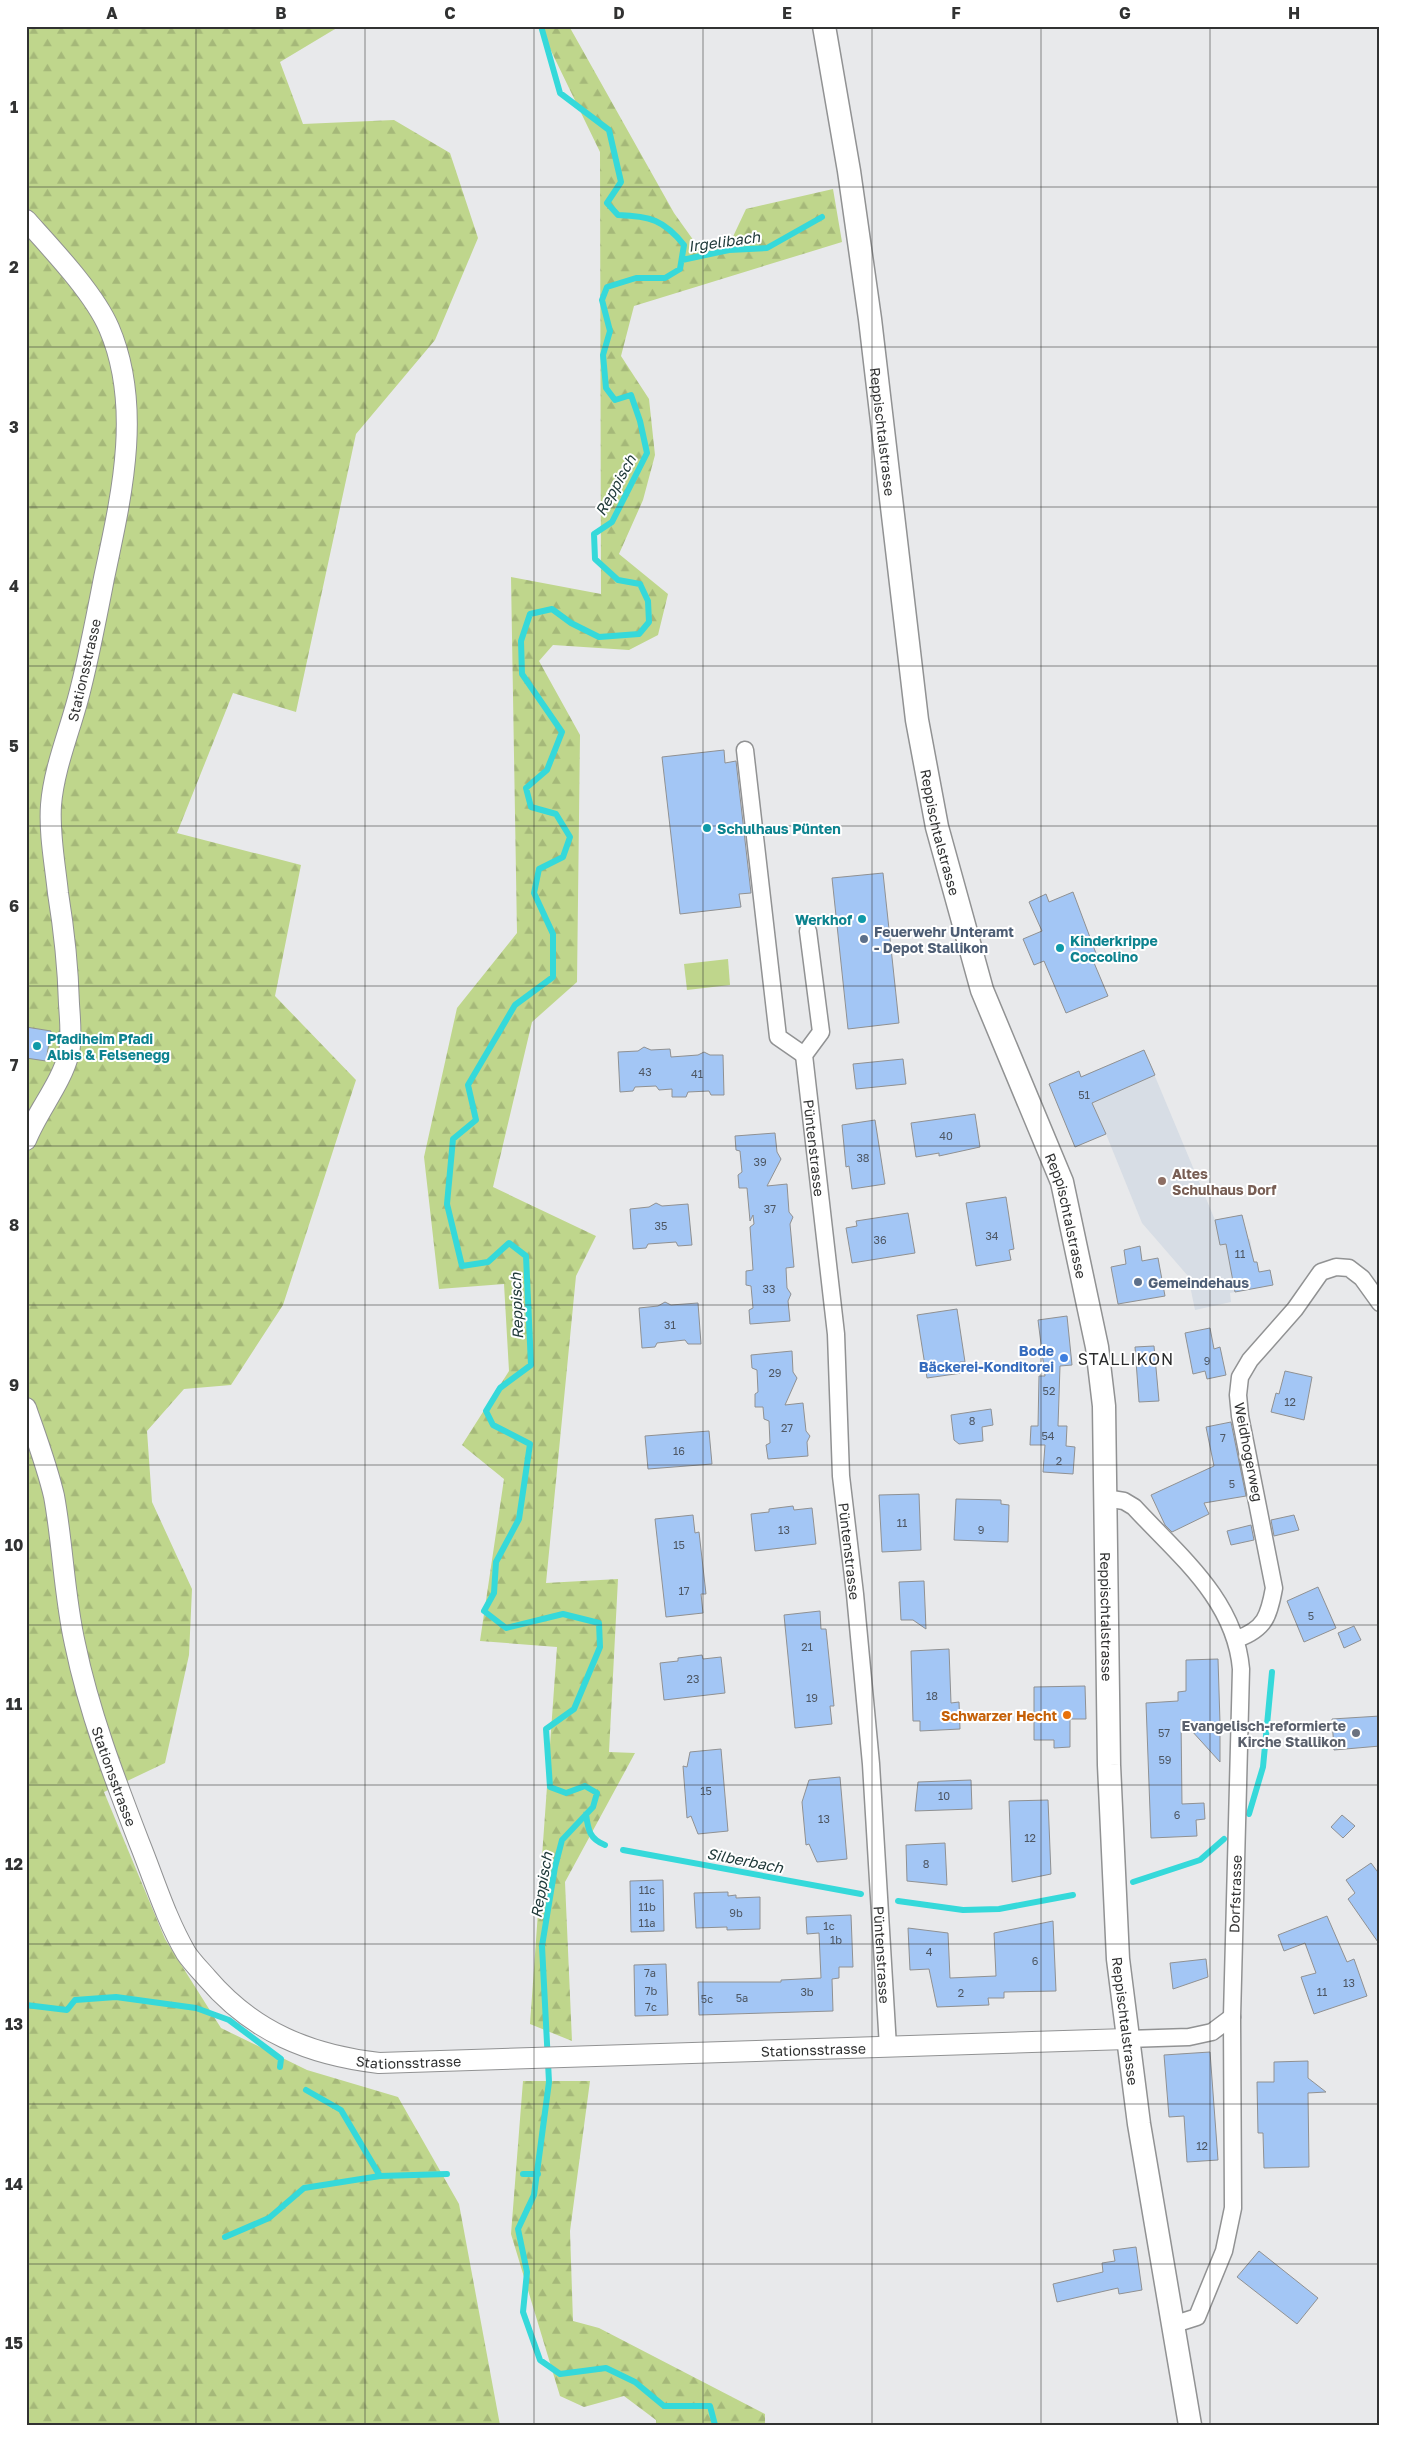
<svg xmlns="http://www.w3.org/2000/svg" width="1406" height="2451" font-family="'Golos Text',sans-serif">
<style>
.built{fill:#d7dde5}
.forest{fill:url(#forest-firs)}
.garden{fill:#bfd68c}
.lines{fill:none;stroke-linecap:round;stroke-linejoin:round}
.stream{stroke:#35d9da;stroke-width:6}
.building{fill:#a3c6f5;stroke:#909192}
.minor-casing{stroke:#919293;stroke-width:19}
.tertiary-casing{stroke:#919293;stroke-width:22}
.secondary-casing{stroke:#919293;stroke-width:25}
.minor{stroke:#fff;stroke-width:16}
.tertiary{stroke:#fff;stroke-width:20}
.secondary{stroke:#fff;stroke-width:22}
.grid{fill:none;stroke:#313232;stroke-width:1;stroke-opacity:0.55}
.culture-dot{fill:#0f9aa8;stroke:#fff;stroke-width:2}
.service-dot{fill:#5c6f8a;stroke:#fff;stroke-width:2}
.education-dot{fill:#8d6e63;stroke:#fff;stroke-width:2}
.shop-dot{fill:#3f7fe0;stroke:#fff;stroke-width:2}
.food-dot{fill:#e8710a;stroke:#fff;stroke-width:2}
.worship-dot{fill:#6b7280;stroke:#fff;stroke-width:2}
.labels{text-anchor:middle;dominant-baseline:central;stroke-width:4;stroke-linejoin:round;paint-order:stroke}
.number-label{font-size:11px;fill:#4e5763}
.street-label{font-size:14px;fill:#313232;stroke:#fff}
.culture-label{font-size:14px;font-weight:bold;fill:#0d838f;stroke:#fff;text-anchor:start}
.service-label{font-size:14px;font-weight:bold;fill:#4e5e75;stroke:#fff;text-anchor:start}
.education-label{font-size:14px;font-weight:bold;fill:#785e54;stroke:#fff;text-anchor:start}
.shop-label{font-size:14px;font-weight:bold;fill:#366cbe;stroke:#fff;text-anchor:end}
.food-label{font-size:14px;font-weight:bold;fill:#c56008;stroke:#fff;text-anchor:end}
.worship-label{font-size:14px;font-weight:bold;fill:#5b616d;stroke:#fff;text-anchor:end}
.water-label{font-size:15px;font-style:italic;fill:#203a3a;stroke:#fff}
.quarter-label{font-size:16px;letter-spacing:1px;fill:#2b2c2d;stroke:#fff}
.neatline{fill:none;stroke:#313232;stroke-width:2}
.grid-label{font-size:16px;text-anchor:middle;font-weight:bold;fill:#313232}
</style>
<defs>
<pattern id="forest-firs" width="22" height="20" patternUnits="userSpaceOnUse" patternTransform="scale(1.25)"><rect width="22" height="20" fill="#bfd68c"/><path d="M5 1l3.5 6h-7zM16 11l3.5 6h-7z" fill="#a5b879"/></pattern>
</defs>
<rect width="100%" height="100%" fill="#e8e9eb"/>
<path class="built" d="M1144 1050 1215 1220 1242 1215 1247 1240 1250 1239 1254 1262H1257L1262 1287 1230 1293 1231 1302 1195 1310 1188 1276 1142 1223 1106 1134 1075 1147 1049 1084 1079 1071 1082 1076Z"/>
<path class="forest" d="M26 26H340L280 62 303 124 394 120 450 153 478 238 435 340 356 434 296 712 233 693 177 833 301 865 275 996 356 1080 283 1305 231 1385 184 1389 147 1431 152 1502 192 1589 189 1655 165 1763 104 1792 165 1939 221 2028 307 2070 398 2097 459 2204 500 2425H26Z
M539 26H569L674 213 699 248 730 243 746 209 833 189 842 242 634 306 621 356 649 399 655 455 643 500 619 554 668 594 658 635 629 650 553 645 539 661 580 735 577 982 532 1022 493 1187 596 1236 576 1276 546 1583 618 1579 609 1752 635 1753 565 1882 572 2041 530 2024 557 1647 480 1641 504 1479 462 1445 509 1371 504 1284 439 1289 424 1157 457 1008 517 933 511 577 601 594 600 152Z
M523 2081H590L570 2231 573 2321 599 2328 765 2414V2425H656V2420L624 2396 584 2407 560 2396 511 2234Z"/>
<path class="garden" d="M728 959 730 985 687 990 684 964Z"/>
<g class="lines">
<path class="stream" d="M541 26 560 93 609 130 621 182 607 203 618 215C650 216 664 220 684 245L680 269 665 278H636L607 287 602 300 610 331 603 355 606 388 615 400 631 395 640 421 647 453 612 522 594 534 595 559 618 580 640 584 648 601 649 622 639 634 599 637 571 623 552 609 530 614 521 641 522 674 562 732 547 770 526 788 531 807 556 814 570 837 563 857 539 869 534 893 553 934V977L515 1005 468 1085 476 1120 453 1139 447 1204 462 1266 488 1262 509 1243 526 1256 531 1365 500 1388 486 1411 493 1425 530 1444 519 1519 496 1562 494 1593 484 1611 506 1628 563 1614 599 1623 600 1647 574 1709 546 1729 550 1787 566 1793 585 1786 597 1793 593 1807 562 1840 555 1867 542 1946 549 2082 534 2195 518 2229 527 2272 523 2312 540 2360 560 2374 606 2368 635 2382 664 2406H710L715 2425
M682 260 729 250 767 248 822 217
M586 1814C588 1829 589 1839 605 1845
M1249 1814 1263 1767 1272 1672
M623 1850 861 1894
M1133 1882 1200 1860 1224 1839
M898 1901 963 1910 999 1909 1073 1895
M26 2005 67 2010 75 2000 116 1997 196 2008 229 2020 281 2059 280 2067
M306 2090 341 2110 380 2176 447 2174
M523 2174H538
M225 2237 269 2218 304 2188 380 2176"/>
</g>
<path class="building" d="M724 750 725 763 736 761 751 893 739 894 741 907 680 914 662 757Z
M883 873 899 1023 848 1029 832 878Z
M1073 892 1097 956 1092 958 1108 996 1066 1013 1044 961 1034 965 1023 939 1042 931 1029 902 1046 894 1049 902Z
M26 1027 51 1031 46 1061 26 1058Z
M644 1047 651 1050 670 1049 671 1057 698 1055 704 1052 710 1055H723L724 1095H711L709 1091 688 1092 686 1097H672V1089L659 1090 656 1086 635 1087 633 1091 620 1092 618 1052 638 1051Z
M1144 1050 1155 1075 1092 1103 1106 1134 1075 1147 1049 1084 1079 1071 1081 1077Z
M903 1059 906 1084 856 1089 853 1064Z
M975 1114 980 1147 939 1156V1153L916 1157 911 1123Z
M875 1120 885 1184 852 1189 849 1166 846 1167 842 1125Z
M775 1133 777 1152 781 1159 767 1186 787 1184 789 1212 793 1217 790 1224 794 1267 786 1268 787 1288 791 1294 788 1301 790 1321 750 1324 749 1310 753 1308 751 1286 746 1285V1271L753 1270 750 1227 754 1224 753 1215 750 1221 747 1188H739L738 1175 742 1172 740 1151 736 1150 735 1136Z
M1006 1197 1014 1249 1009 1250 1011 1260 976 1266 966 1203Z
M656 1203 662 1206 688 1204 692 1245 678 1246 676 1242 648 1244 646 1248 633 1249 630 1209 649 1207Z
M908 1213 915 1253 852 1263 846 1228 857 1226 856 1221Z
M1242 1215 1254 1262H1257L1259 1272 1270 1270 1273 1285 1235 1292 1226 1244 1220 1245 1215 1220Z
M1140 1246 1142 1261 1158 1258 1165 1296 1118 1304 1111 1267 1126 1264 1124 1250Z
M665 1302 671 1305 698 1303 701 1344H688L685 1340 657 1343 655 1347 642 1348 639 1308 658 1306Z
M957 1309 965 1362H960L962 1373 927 1378 917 1315Z
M1067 1316 1072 1365 1060 1366 1058 1426H1067L1066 1446 1075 1447 1073 1474 1043 1472 1045 1445H1030L1031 1426H1038L1039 1376H1045L1038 1320Z
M1210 1328 1214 1349 1220 1347 1226 1375 1207 1379 1205 1371 1193 1374 1185 1333Z
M1154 1346 1159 1401 1139 1402 1135 1347Z
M792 1351 793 1372 797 1378 785 1405 803 1403 806 1431 810 1436 807 1442 808 1456 768 1459 766 1445 770 1443 769 1421 764 1419 763 1407H755V1394L758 1392 757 1370 752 1368 751 1355Z
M1285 1371 1312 1377 1304 1420 1271 1412 1276 1393 1279 1394Z
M991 1409 993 1425 982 1427 983 1441 959 1444 954 1440 951 1415Z
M1231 1422 1246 1496 1204 1503 1209 1514 1172 1532 1165 1525 1151 1495 1214 1466 1206 1427Z
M709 1431 712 1464 648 1469 645 1436Z
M919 1494 921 1550 882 1552 879 1495Z
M956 1499 1001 1500V1504L1009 1505 1008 1542 954 1540Z
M793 1506 794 1510 812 1508 816 1544 755 1551 751 1514 769 1512V1509Z
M693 1515 695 1533 699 1532 706 1594H701L703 1613 666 1617 655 1519Z
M1294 1515 1299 1530 1274 1536 1271 1520Z
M1251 1525 1254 1540 1231 1545 1227 1531Z
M924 1581 926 1629 913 1620H901L899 1582Z
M1318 1587 1336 1628 1304 1642 1287 1601Z
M820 1611 821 1629H826L834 1706H830L832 1724 795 1728 784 1615Z
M1354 1626 1361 1640 1344 1648 1338 1633Z
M949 1649 951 1703 959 1702 960 1729 920 1731V1721H913L911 1651Z
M702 1655 703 1659 721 1657 725 1693 664 1700 660 1663 678 1661V1658Z
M1218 1659 1220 1723H1207L1220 1736V1762L1181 1719 1182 1804 1204 1803 1205 1819 1196 1820 1197 1836 1151 1838 1146 1703 1178 1701V1692L1186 1691V1660Z
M1085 1686 1086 1719H1070V1747L1054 1748V1740H1034V1687Z
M1380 1716V1746L1334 1750 1332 1719Z
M721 1749 728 1831 698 1834 691 1816 687 1818 683 1766 687 1767 690 1752Z
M840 1777 847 1859 817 1862 809 1844 806 1845 802 1802 809 1780Z
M971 1780 972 1809 915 1811 918 1782Z
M1048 1800 1051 1874 1012 1882 1009 1801Z
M1342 1815 1355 1826 1343 1838 1331 1827Z
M945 1843 947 1885 907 1881 906 1845Z
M1371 1863 1380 1875V1945L1348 1899 1355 1893 1346 1880Z
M663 1880 664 1931 631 1932 630 1881Z
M728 1892V1896L736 1895V1898L760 1897V1929L727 1930V1927L696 1928 694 1893Z
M851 1915 853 1967H839V1978L832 1979 833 2011 699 2015 698 1982H781V1980L821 1978 819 1933 807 1934 806 1917Z
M1327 1916 1347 1962 1354 1959 1367 1996 1314 2014 1301 1977 1316 1973 1305 1943 1284 1951 1278 1935Z
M1053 1921 1056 1991 1004 1992V1998H988L989 2005 937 2007 929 1969 910 1970 908 1928 948 1933 950 1978 996 1976 994 1933Z
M1206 1959 1208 1977 1173 1989 1170 1963Z
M666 1964 668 2015 635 2016 634 1965Z
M1210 2052 1218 2160 1187 2162 1184 2116 1169 2117 1164 2055Z
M1308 2061V2078L1326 2092 1308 2093 1309 2167 1264 2168 1263 2133H1258L1257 2082H1274V2062Z
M1136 2247 1142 2290 1119 2294 1118 2288 1057 2302 1053 2284 1103 2272 1102 2263 1115 2261 1113 2250Z
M1259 2251 1318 2298 1297 2324 1237 2277Z"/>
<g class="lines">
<g class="minor-casing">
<g id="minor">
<path d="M745 750 778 1037 804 1055"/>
<path id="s1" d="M808 931 821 1032 804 1055 836 1334 841 1476 855 1594 871 1764 888 2047"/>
<path d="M1105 1498 1124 1501 1134 1507C1178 1555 1235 1599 1241 1669L1232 2017 1233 2208 1224 2251 1197 2317 1172 2325"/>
<path d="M1237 1639C1265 1629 1269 1616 1274 1588L1240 1416 1238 1395 1240 1377 1250 1360 1295 1309 1321 1272 1336 1267 1349 1268 1362 1278 1380 1303"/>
<path d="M1127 2039 1189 2037 1212 2032 1232 2017"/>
</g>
</g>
<g class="tertiary-casing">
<g id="tertiary">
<path d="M26 220C52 249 94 293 109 328 143 407 121 498 104 578 97 614 90 651 81 687 72 726 54 766 51 805 49 834 55 864 58 893 64 930 68 967 69 1004 70 1020 72 1037 69 1053 61 1084 38 1110 26 1140"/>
<path id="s2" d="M26 1408C36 1437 47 1466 54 1496 63 1545 64 1595 75 1644 89 1712 114 1777 139 1842 154 1879 166 1919 186 1953 192 1962 200 1970 207 1978 253 2032 310 2055 379 2063L1127 2039"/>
</g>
</g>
<g class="secondary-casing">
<g id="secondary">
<path id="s3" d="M824 26 849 171 870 319 917 720 937 827 982 990 1062 1182 1097 1347 1104 1406 1109 1765 1118 1959 1139 2124 1190 2425"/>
</g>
</g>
<use href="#minor" class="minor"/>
<use href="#tertiary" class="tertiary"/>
<use href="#secondary" class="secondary"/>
</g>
<path class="grid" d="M196 26V2425M365 26V2425M534 26V2425M703 26V2425M872 26V2425M1041 26V2425M1210 26V2425M26 187H1380M26 347H1380M26 507H1380M26 666H1380M26 826H1380M26 986H1380M26 1146H1380M26 1305H1380M26 1465H1380M26 1625H1380M26 1785H1380M26 1944H1380M26 2104H1380M26 2264H1380"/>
<g class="culture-dot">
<circle cx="707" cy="828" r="5"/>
<circle cx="862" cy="919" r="5"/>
<circle cx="1060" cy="948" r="5"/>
<circle cx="37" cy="1046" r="5"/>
</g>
<g class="service-dot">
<circle cx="864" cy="939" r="5"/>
<circle cx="1138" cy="1282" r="5"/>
</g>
<circle class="education-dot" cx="1162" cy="1181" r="5"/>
<circle class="shop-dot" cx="1064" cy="1358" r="5"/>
<circle class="food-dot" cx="1067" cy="1715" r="5"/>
<circle class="worship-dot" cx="1356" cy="1733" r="5"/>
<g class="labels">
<g class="number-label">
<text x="645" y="1071">43</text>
<text x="697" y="1073">41</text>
<text x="1084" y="1094">51</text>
<text x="946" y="1135">40</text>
<text x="863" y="1157">38</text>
<text x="760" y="1161">39</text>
<text x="770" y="1208">37</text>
<text x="661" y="1225">35</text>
<text x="992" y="1235">34</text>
<text x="880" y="1239">36</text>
<text x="1240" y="1253">11</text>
<text x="769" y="1288">33</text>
<text x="670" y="1324">31</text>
<text x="1207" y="1360">9</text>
<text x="775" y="1372">29</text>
<text x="1049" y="1390">52</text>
<text x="1290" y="1401">12</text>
<text x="972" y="1420">8</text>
<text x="787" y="1427">27</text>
<text x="1048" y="1435">54</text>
<text x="1223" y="1437">7</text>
<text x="679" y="1450">16</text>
<text x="1059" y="1460">2</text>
<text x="1232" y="1483">5</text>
<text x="902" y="1522">11</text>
<text x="784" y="1529">13</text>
<text x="981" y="1529">9</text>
<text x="679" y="1544">15</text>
<text x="684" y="1590">17</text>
<text x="1311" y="1615">5</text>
<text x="807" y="1646">21</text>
<text x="693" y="1678">23</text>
<text x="932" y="1695">18</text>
<text x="812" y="1697">19</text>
<text x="1164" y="1732">57</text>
<text x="1165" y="1759">59</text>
<text x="706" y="1790">15</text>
<text x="944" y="1795">10</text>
<text x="1177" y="1814">6</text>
<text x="824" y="1818">13</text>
<text x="1030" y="1837">12</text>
<text x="926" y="1863">8</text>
<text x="647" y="1889">11c</text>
<text x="647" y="1906">11b</text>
<text x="736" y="1912">9b</text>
<text x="647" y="1922">11a</text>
<text x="829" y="1925">1c</text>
<text x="836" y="1939">1b</text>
<text x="929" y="1951">4</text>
<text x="1035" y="1960">6</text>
<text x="650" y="1972">7a</text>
<text x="1349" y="1982">13</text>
<text x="651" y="1990">7b</text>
<text x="807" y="1991">3b</text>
<text x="1322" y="1991">11</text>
<text x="961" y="1992">2</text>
<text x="742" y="1997">5a</text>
<text x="707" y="1998">5c</text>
<text x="651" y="2006">7c</text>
<text x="1202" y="2145">12</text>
</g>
<g class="street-label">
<text stroke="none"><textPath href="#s3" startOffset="410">Reppischtalstrasse</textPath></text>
<text transform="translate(84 670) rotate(-77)">Stationsstrasse</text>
<text stroke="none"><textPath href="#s3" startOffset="815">Reppischtalstrasse</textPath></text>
<text stroke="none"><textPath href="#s1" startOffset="224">Püntenstrasse</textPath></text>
<text stroke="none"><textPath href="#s3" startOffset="1220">Reppischtalstrasse</textPath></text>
<text transform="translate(1249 1452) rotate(79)">Weidhogerweg</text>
<text stroke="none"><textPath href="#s1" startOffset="629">Püntenstrasse</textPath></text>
<text stroke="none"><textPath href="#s3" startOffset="1625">Reppischtalstrasse</textPath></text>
<text stroke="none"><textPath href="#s2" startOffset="380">Stationsstrasse</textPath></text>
<text transform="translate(1235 1894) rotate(-88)">Dorfstrasse</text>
<text stroke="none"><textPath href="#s1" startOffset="1034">Püntenstrasse</textPath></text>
<text stroke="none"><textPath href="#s3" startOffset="2030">Reppischtalstrasse</textPath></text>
<text stroke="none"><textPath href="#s2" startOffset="1235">Stationsstrasse</textPath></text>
<text stroke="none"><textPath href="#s2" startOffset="830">Stationsstrasse</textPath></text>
</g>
<g class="culture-label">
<text x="717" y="828">Schulhaus Pünten</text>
<text x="852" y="919" text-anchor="end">Werkhof</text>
<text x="1070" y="940">Kinderkrippe<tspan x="1070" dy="16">Coccolino</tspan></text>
<text x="47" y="1038">Pfadiheim Pfadi<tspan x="47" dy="16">Albis &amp; Felsenegg</tspan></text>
</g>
<g class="service-label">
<text x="874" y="931">Feuerwehr Unteramt<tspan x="874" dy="16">- Depot Stallikon</tspan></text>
<text x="1148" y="1282">Gemeindehaus</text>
</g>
<g class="education-label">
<text x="1172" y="1173">Altes<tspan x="1172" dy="16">Schulhaus Dorf</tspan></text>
</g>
<g class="shop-label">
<text x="1054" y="1350">Bode<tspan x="1054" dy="16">Bäckerei-Konditorei</tspan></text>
</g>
<g class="food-label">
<text x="1057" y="1715">Schwarzer Hecht</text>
</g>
<g class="worship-label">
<text x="1346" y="1725">Evangelisch-reformierte<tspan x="1346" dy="16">Kirche Stallikon</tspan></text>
</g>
<g class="water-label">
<text transform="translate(724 241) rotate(-8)">Irgelibach</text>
<text transform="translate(615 485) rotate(-61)">Reppisch</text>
<text transform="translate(516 1306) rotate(-92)">Reppisch</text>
<text transform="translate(745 1860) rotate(11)">Silberbach</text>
<text transform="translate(541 1885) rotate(-80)">Reppisch</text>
</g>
<g class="quarter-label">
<text x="1126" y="1359">STALLIKON</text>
</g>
</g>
<rect width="1406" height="2451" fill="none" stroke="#ffffff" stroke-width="55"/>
<rect x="28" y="28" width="1350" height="2396" class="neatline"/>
<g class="grid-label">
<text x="112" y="19">A</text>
<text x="281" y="19">B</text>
<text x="450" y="19">C</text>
<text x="619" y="19">D</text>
<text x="787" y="19">E</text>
<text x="956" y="19">F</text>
<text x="1125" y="19">G</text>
<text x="1294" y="19">H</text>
<text x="14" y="113">1</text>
<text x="14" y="273">2</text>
<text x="14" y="433">3</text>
<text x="14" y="592">4</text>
<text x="14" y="752">5</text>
<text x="14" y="912">6</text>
<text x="14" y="1071">7</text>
<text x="14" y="1231">8</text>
<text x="14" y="1391">9</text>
<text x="14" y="1551">10</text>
<text x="14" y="1710">11</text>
<text x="14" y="1870">12</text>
<text x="14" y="2030">13</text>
<text x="14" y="2190">14</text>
<text x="14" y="2349">15</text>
</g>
</svg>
